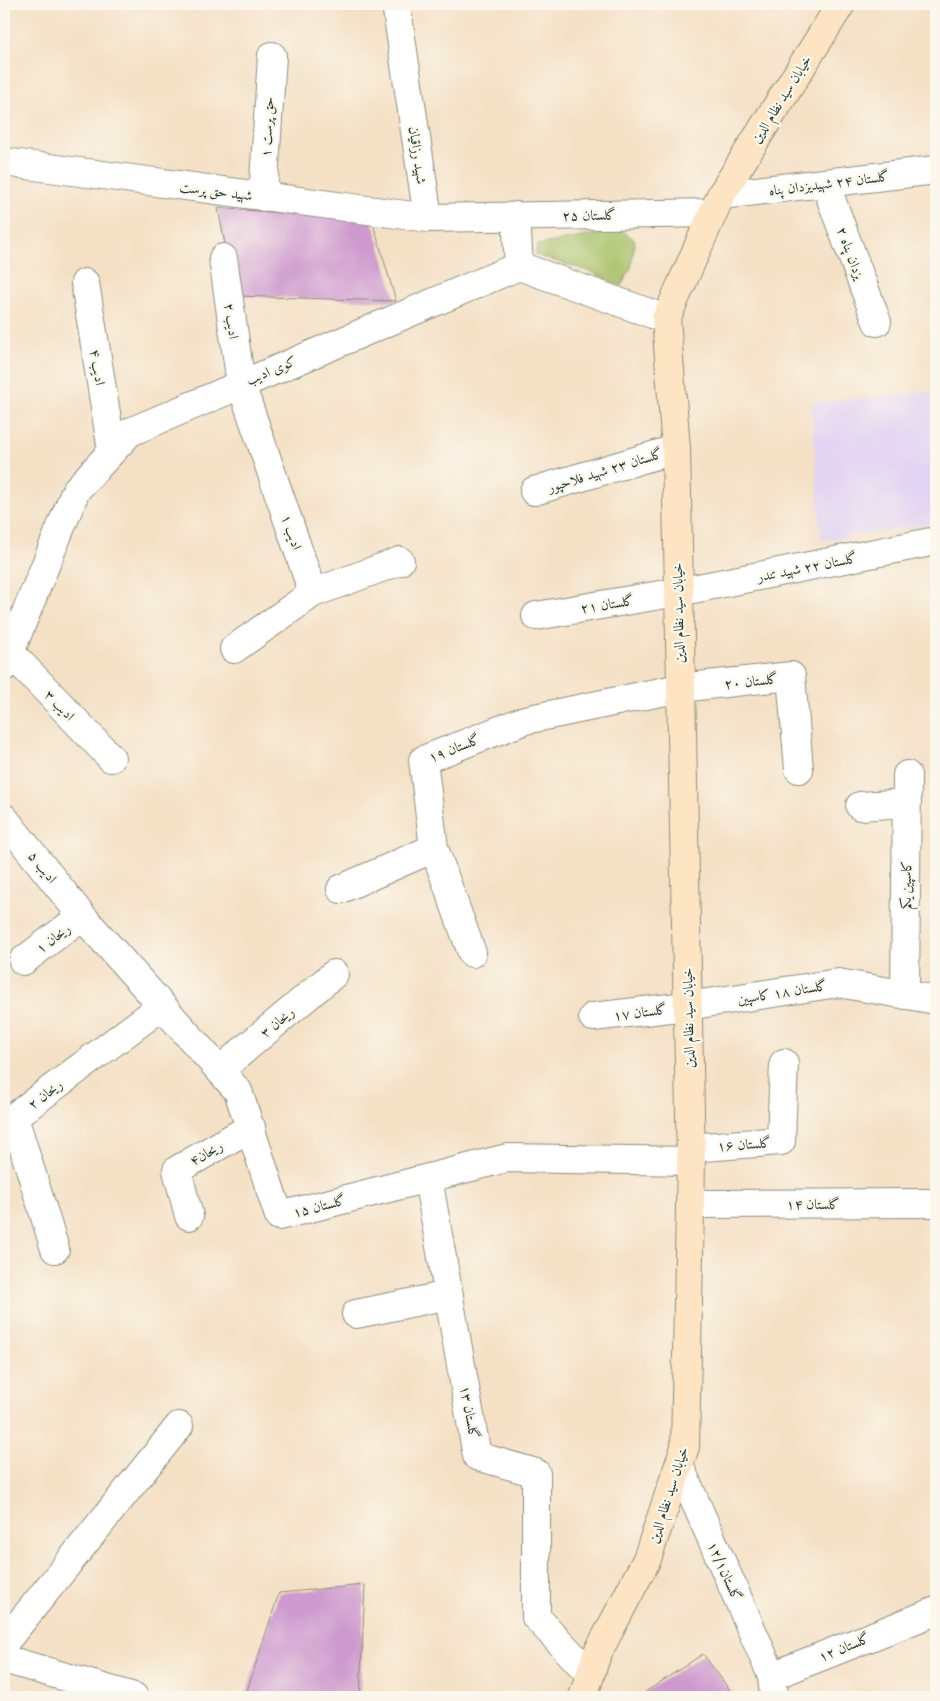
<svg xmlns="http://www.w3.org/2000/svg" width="940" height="1701" font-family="'Libre Caslon Text',Amiri,serif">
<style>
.built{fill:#e2d4f3}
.green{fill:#a7c066;stroke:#637e4d}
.building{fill:#cd99ce}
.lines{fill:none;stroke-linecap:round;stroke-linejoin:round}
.street-casing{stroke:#8a8e7c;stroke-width:30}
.secondary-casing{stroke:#8a8e7c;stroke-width:30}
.street{stroke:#fff;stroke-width:28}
.secondary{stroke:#fde5c4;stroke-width:28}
.labels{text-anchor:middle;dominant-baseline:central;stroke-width:4.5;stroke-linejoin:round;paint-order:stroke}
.street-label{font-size:14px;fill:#1f3d34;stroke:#fbf7ec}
</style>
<rect width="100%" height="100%" fill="#fbf7ec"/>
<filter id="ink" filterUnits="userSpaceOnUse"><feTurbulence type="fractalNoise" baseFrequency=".02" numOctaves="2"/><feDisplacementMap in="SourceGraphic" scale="10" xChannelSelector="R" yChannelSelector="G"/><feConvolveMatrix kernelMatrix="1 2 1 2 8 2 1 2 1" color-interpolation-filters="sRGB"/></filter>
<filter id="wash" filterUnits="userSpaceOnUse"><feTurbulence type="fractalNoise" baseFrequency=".0096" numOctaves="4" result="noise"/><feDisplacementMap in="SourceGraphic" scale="20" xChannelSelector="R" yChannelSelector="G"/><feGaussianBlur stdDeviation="1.12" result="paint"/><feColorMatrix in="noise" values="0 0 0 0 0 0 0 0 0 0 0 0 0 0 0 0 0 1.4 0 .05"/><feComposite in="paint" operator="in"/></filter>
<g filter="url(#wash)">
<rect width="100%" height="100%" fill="#f4e0c4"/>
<path class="built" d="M936 391V523L821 541 811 403Z"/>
<path class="green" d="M621 230 635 240 631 268 621 286 592 272 535 255 537 245Z"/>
<g id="blocks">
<path class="building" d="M218 208 372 220 396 301 235 296Z
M365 1585 360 1697H245L279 1593Z
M703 1654 735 1697H638Z"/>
</g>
</g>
<g filter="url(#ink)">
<use href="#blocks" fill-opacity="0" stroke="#8a8e7c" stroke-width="1"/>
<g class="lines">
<g class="street-casing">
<path id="street" d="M396 4 428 218
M4 162 428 218 713 213
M825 183 877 322
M721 195 936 170
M263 197 272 56
M516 216 519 266
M223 258 241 384 313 593 400 561
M85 283 112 451
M534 491 676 449
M536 616 678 592 936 541
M234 649 313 593
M10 652 111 758
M4 667 76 490 130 432 519 266 666 319
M860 806 907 803
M4 818 82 916 238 1091 279 1216 507 1158 691 1161
M341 889 434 848
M472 953 434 848 423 760 525 720 680 688 791 676 799 769
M23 961 82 916
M905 995 907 775
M593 1017 687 1006 838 983 936 1000
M220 1070 334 974
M691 1148 781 1141 784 1063
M428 1178 477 1456 536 1473V1617L590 1674
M690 1204 936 1203
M189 1216 177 1170 251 1127
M55 1249 14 1117 162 1006
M356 1314 449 1295
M679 1465 772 1676
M4 1643 179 1426
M4 1659 134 1697
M774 1697 772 1676 936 1611"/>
</g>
<g class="secondary-casing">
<path id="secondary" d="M583 1697 597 1654 647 1559 685 1447 691 1161 676 449 666 319 721 195 841 4"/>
</g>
<use href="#street" class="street"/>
<use href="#secondary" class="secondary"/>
</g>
</g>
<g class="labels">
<g class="street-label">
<text transform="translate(781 99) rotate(-58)">خیابان سید نظام الدین</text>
<text transform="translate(267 127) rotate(-87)">حق پرست ۱</text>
<text transform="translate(418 155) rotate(82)">شهید رزاقیان</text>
<text transform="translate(829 183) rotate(-7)">گلستان ۲۴ شهیدیزدان پناه</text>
<text transform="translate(216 191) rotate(7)">شهید حق پرست</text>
<text transform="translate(589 215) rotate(-1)">گلستان ۲۵</text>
<text transform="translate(851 253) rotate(70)">یزدان پناه ۲</text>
<text transform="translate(232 321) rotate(82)">ادیب ۲</text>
<text transform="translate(98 367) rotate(81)">ادیب ۴</text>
<text transform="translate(271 370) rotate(-23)">کوی ادیب</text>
<text transform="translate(605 470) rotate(-17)">گلستان ۲۳ شهید فلاحپور</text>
<text transform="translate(292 532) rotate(71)">ادیب ۱</text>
<text transform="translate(807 567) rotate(-11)">گلستان ۲۲ شهید تندر</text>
<text transform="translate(607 604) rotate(-9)">گلستان ۲۱</text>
<text transform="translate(678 613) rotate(-91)">خیابان سید نظام الدین</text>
<text transform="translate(751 681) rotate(-6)">گلستان ۲۰</text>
<text transform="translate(60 705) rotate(46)">ادیب ۳</text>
<text transform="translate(454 748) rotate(-21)">گلستان ۱۹</text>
<text transform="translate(43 867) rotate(51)">ادیب ۵</text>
<text transform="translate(906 885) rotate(-89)">کاسپین یکم</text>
<text transform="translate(53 938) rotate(-37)">ریحان ۱</text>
<text transform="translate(782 992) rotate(-9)">گلستان ۱۸ کاسپین</text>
<text transform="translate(640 1012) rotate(-7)">گلستان ۱۷</text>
<text transform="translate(688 1018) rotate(-91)">خیابان سید نظام الدین</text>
<text transform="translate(277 1022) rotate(-40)">ریحان ۳</text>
<text transform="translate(45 1094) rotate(-37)">ریحان ۲</text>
<text transform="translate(744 1144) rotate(-4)">گلستان ۱۶</text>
<text transform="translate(206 1153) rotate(-30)">ریحان۴</text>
<text x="813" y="1204">گلستان ۱۴</text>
<text transform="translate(319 1206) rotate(-14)">گلستان ۱۵</text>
<text transform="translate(470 1412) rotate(80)">گلستان ۱۳</text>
<text transform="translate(668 1495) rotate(-72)">خیابان سید نظام الدین</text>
<text transform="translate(725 1571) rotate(66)">گلستان۱۲/۱</text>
<text transform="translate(844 1647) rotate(-22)">گلستان ۱۲</text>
</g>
</g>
<rect width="940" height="1701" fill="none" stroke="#fbf7ec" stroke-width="20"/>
</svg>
